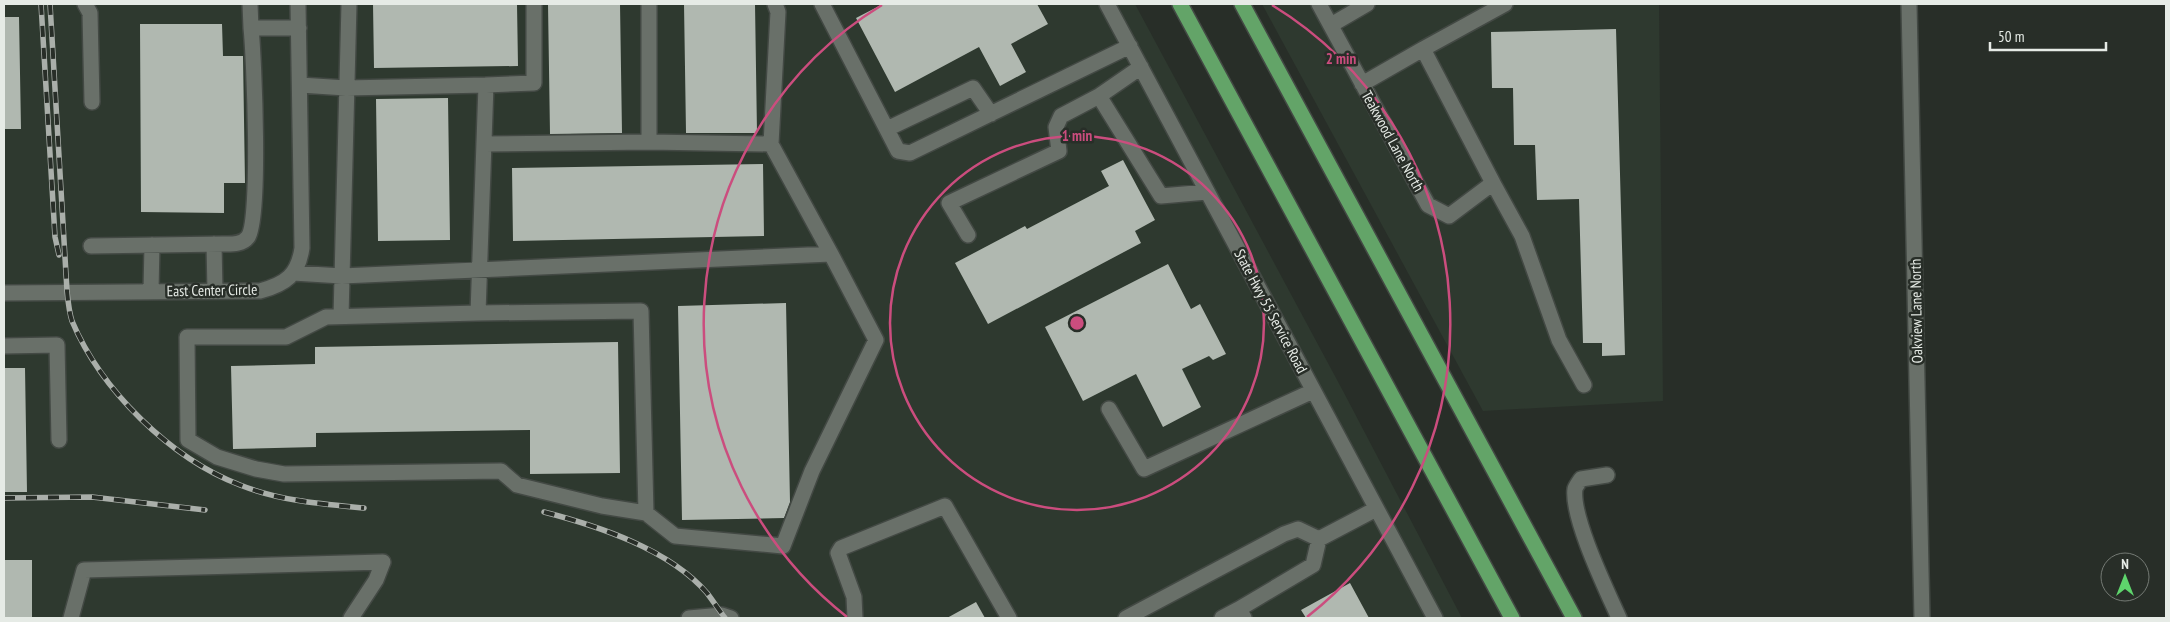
<svg xmlns="http://www.w3.org/2000/svg" width="2170" height="622" font-family="'PT Sans Narrow',sans-serif">
<style>
.built{fill:#2e392f}
.building{fill:#b0b8b0}
.lines{fill:none;stroke-linecap:round;stroke-linejoin:round}
.minor-casing{stroke:#434944;stroke-width:18}
.highway-casing{stroke:#434944;stroke-width:18}
.minor{stroke:#697069;stroke-width:15}
.highway{stroke:#63a468;stroke-width:15}
.rail-casing{stroke:#aaafaa;stroke-width:5.5}
.rail{stroke:#282e28;stroke-width:4;stroke-dasharray:11;stroke-linecap:butt}
.ring{fill:none;stroke:#cb4d7e;stroke-width:2.5}
.labels{text-anchor:middle;dominant-baseline:central;stroke-width:5;stroke-linejoin:round;paint-order:stroke}
.street-label{font-size:15px;fill:#e6ebe6;stroke:#282e28}
.centre{fill:#cb4d7e;stroke:#282e28;stroke-width:2.5}
.ring-label{font-size:15px;text-anchor:middle;font-weight:bold;fill:#cb4d7e;stroke:#282e28;stroke-width:5;stroke-linejoin:round;paint-order:stroke}
</style>
<rect width="100%" height="100%" fill="#282e28"/>
<path class="built" d="M4 4H1135L1343 391 1462 618H4Z
M1262 4H1659L1663 401 1483 411Z"/>
<path class="building" d="M373 4H517L518 66 374 68Z
M548 4H620L622 133 550 134Z
M684 4H755L757 133H686Z
M883 4H1037L1048 24 1011 44 1026 72 1000 86 979 47 895 92 856 18Z
M4 17H19L21 129H4Z
M140 24H222L223 56H243L245 183H224V213L141 212Z
M1616 29 1625 355 1602 356V343H1583L1579 199 1537 200 1535 145H1514L1513 88H1492L1491 32Z
M448 98 450 240 378 241 376 99Z
M1123 160 1155 220 1135 231 1141 243 988 324 955 263 1025 226 1027 229 1109 186 1101 171Z
M763 164 764 236 513 241 512 168Z
M1168 264 1191 309 1200 304 1226 354 1213 360 1209 356 1182 369 1201 407 1163 427 1136 374 1083 401 1045 327Z
M786 303 790 502 784 518 682 520 678 306Z
M618 342 620 473 530 474V430L316 433V447L233 449 231 366 315 364V347Z
M4 368H25L27 492H4Z
M4 560H32V618H4Z
M1350 583 1369 618H1306L1301 610Z
M976 602 985 618H947Z"/>
<g class="lines">
<g class="minor-casing">
<path id="minor" d="M85 4 90 13 92 102
M250 4 251 28H299
M649 4V142
M822 4 898 151 910 153 1130 46
M1107 4 1435 618
M1319 4 1428 205 1449 216 1493 183 1423 49 1505 4
M1909 4 1922 618
M1331 25 1367 4
M1141 67 1099 96 1161 196 1207 192
M1362 84 1423 49
M300 85 346 88 486 85
M887 129 973 88 991 114
M484 144 649 142 771 144 831 254
M771 144 778 12 775 4
M1493 183 1522 236 1559 340 1584 385
M968 235 949 203 1059 151 1056 127 1061 116 1099 96
M214 244 215 291
M91 246 223 244C231 244 242 245 248 237 261 219 254 57 251 28
M293 273 342 276 831 254 876 340 812 471 783 546 675 536 646 513
M151 291 152 245
M4 293 260 291C286 284 298 275 302 248L298 4
M641 311 646 513 602 506 517 485 501 471 284 474 256 469 217 457 188 440 187 337H286L326 317 478 313Z
M478 313 486 85 534 83V4
M341 317 349 4
M4 346 57 345 59 440
M1109 409 1144 469 1313 391
M1607 475 1581 479C1579 482 1576 486 1575 489 1571 517 1607 591 1619 618
M71 618 84 570 383 562 376 580 351 618
M689 618 722 615 731 618
M855 618 854 597 838 553 841 548 945 506 1009 618
M1126 618 1284 534 1298 529 1319 539
M1222 618 1239 609
M1244 618 1239 609 1313 565 1319 539 1376 509"/>
</g>
<g class="highway-casing">
<path id="highway" d="M1180 4 1512 618
M1242 4 1574 618"/>
</g>
<use href="#minor" class="minor"/>
<use href="#highway" class="highway"/>
<g class="rail-casing">
<path id="rail" d="M41 4 55 237 59 255
M50 4 67 291C68 301 69 312 72 321 101 390 170 458 240 485 280 501 322 504 364 508
M4 498 92 497 205 510
M544 512C598 526 669 549 707 593 713 601 719 610 725 618"/>
</g>
<use href="#rail" class="rail"/>
</g>
<g class="ring">
<circle cx="1077" cy="323" r="187"/>
<path d="M847 617A373 373 0 0 1 882 5M1272 5A373 373 0 0 1 1307 617"/>
</g>
<g class="labels">
<g class="street-label">
<text transform="translate(1393 141) rotate(61)">Teakwood Lane North</text>
<text transform="translate(212 290) rotate(-1)">East Center Circle</text>
<text transform="translate(1271 311) rotate(62)">State Hwy 55 Service Road</text>
<text transform="translate(1916 311) rotate(-91)">Oakview Lane North</text>
</g>
</g>
<circle cx="1077" cy="323" r="8" class="centre"/>
<g class="ring-label">
<text x="1341" y="64">2 min</text>
<text x="1077" y="141">1 min</text>
</g>
<rect width="2170" height="622" fill="none" stroke="#e6ebe6" stroke-width="10"/>
<g transform="translate(2125 577)"><circle r="24" fill="#282e28" stroke="#747a74"/>
<path d="M0-4L9 19L0 12L-9 19Z" fill="#5ed56c"/>
<text y="-8" font-size="14" font-weight="bold" text-anchor="middle" fill="#e6ebe6">N</text>
</g>
<path d="M1990 42v8h116v-8" fill="none" stroke="#e6ebe6" stroke-width="2.5"/>
<text x="1998" y="42" font-size="15" fill="#e6ebe6" stroke="#282e28" stroke-width="4" paint-order="stroke">50 m</text>
</svg>
